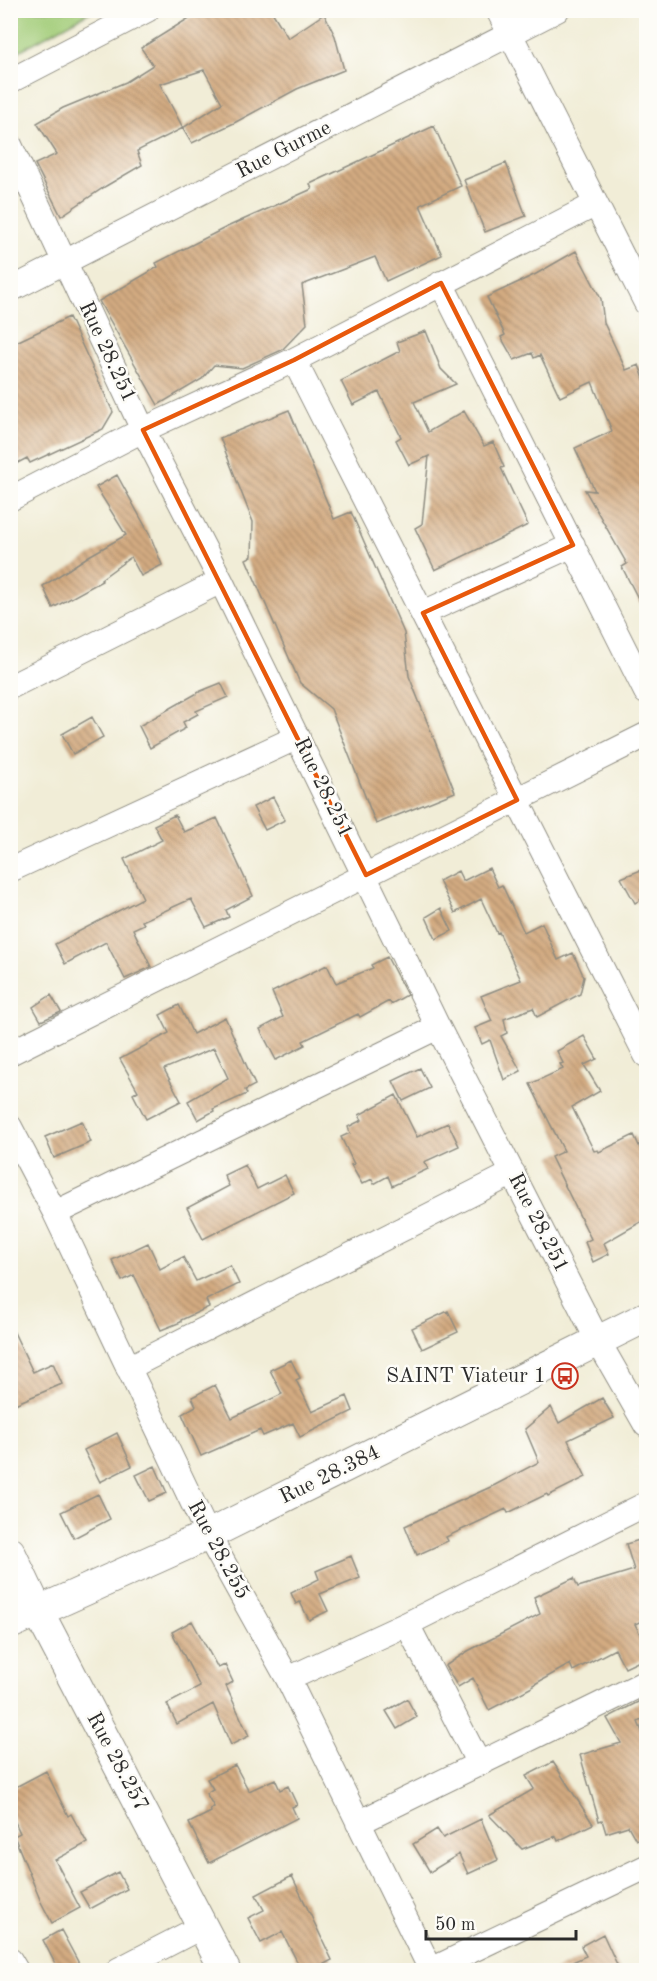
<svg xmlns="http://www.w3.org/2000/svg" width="657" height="1981" font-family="'Old Standard TT',serif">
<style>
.garden{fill:#a2cc78;stroke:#667c52;stroke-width:1.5}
.building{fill:url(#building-back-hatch);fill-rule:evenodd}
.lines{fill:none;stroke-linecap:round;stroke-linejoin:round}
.minor-casing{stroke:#8e8c81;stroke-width:26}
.tertiary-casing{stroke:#8e8c81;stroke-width:32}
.minor{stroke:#fff;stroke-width:24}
.tertiary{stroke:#fff;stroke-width:30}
.marked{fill:none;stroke:#e8590c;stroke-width:4.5;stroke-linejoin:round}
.labels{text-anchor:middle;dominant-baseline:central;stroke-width:5;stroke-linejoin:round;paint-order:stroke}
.street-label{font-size:21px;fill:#2b2b2b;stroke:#fdfcf7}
.poi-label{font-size:21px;fill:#2b2b2b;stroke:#fdfcf7;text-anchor:end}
</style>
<defs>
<pattern id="building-back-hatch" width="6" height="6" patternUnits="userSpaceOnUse" patternTransform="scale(1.5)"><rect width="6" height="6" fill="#d3ab81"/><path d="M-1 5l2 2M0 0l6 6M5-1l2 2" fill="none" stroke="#ab8b6a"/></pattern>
</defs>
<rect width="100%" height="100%" fill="#fdfcf7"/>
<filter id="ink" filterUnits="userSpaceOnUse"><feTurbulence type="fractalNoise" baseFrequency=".0167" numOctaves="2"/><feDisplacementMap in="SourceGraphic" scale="12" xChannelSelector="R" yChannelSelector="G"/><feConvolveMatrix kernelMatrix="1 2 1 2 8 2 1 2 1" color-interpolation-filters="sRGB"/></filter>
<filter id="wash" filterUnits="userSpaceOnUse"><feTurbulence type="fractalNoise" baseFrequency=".008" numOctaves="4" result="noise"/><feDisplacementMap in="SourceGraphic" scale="24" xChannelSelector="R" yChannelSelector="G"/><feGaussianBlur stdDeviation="1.35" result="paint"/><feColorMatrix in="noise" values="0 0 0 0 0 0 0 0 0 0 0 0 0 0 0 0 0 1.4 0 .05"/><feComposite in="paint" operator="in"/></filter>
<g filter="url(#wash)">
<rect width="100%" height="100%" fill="#f1edd7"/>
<path class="garden" d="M10 11 11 10 92 11 12 55Z"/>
<g id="blocks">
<path class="building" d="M202 10H271L288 38 324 14 335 36 344 70 297 89 234 123 192 143 183 128 137 151 142 165 106 186 61 216 35 164 57 154 37 123 63 108 126 82 153 65 141 48ZM204 70 222 103 183 128 160 84Z
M434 126 461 186 420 205 442 255 386 281 375 257 302 285 307 324 282 350 242 368 214 365 202 379 158 405 99 301 158 267 156 263 227 227 312 189 310 184Z
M506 163 526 216 485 232 464 180Z
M576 251 601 299 604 323 626 370 639 365 646 384V614L622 567 627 564 585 490 595 491 575 448 612 431 592 382 560 397 540 355 534 358 532 353 514 360 501 337 505 335 487 297 536 274Z
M69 317 113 412 103 429 30 463 27 458 10 467V345Z
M426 331 441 369 456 384 414 402 428 432 464 411 484 446 493 442 504 467 501 468 528 525 435 570 415 528 422 524 429 456 409 465 396 440 401 437 379 392 353 405 341 381 400 351 397 342Z
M289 410 334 519 351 512 404 633 409 676 455 792 376 824 331 709 300 683 246 559 252 556 253 522 220 438Z
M117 475 150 535 162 565 141 576 131 557 101 579 102 581 53 608 43 586 89 556 126 535 96 487Z
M221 683 228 697 196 711 198 714 183 722 186 728 150 748 139 726 201 691Z
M92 717 103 737 73 754 62 734Z
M273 797 285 820 265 830 253 807Z
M175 815 184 832 217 818 253 896 226 910 229 917 206 927 191 899 142 921 144 924 133 929 151 967 125 979 106 942 65 964 55 944 143 898 124 859 162 840 154 825Z
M489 868 498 887 502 885 524 932 542 923 558 960 573 953 584 977 580 994 537 1017 533 1008 504 1019 507 1033 501 1036 521 1071 504 1080 490 1040 482 1044 475 1028 492 1021 481 996 521 980 499 932 497 933 481 899 455 913 439 881 458 871 463 881Z
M646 868V897L635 903 621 878Z
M441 908 452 931 436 939 426 917Z
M387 957 407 995 391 1004 389 1001 360 1017 358 1014 303 1041 305 1045 276 1060 260 1029 283 1017 272 992 327 965 336 983 373 968 371 965Z
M51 995 61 1012 41 1021 33 1007Z
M179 1005 193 1034 225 1017 255 1085 245 1090 247 1094 213 1109 214 1111 198 1120 188 1101 228 1078 214 1048 164 1069 181 1101 146 1119 133 1094 138 1091 120 1059 169 1033 160 1015Z
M584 1036 597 1059 584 1065 600 1091 572 1107 594 1151 598 1150 599 1152 634 1135 646 1161V1219L604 1243 609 1254 593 1262 585 1242 591 1239 551 1157 564 1151 530 1084 563 1069 560 1064 563 1063 557 1051Z
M420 1068 430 1088 403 1101 393 1081Z
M396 1095 417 1137 448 1123 459 1146 424 1162 428 1169 392 1186 388 1176 374 1184 372 1179 362 1184 351 1165 354 1164 341 1137 350 1133 348 1127 362 1120 359 1115Z
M82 1121 91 1142 54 1158 45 1137Z
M245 1165 257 1189 285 1175 294 1193 203 1239 187 1208 229 1186 224 1175Z
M148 1243 160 1269 183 1257 196 1281 230 1265 239 1284 206 1300 209 1307 181 1320V1322L161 1330 134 1275 122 1281 112 1260Z
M448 1311 458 1332 422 1349 412 1328Z
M10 1324 33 1372 53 1363 62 1384 10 1406Z
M291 1360 300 1378 296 1380 312 1412 347 1396 353 1411 300 1437 293 1423 263 1436 260 1430 201 1456 182 1414 196 1406 192 1397 215 1385 232 1418 282 1394 270 1370Z
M602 1398 614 1418 568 1440 586 1477 548 1496 547 1494 508 1513 506 1509 446 1537 448 1541 417 1555 405 1526 495 1485 539 1462 525 1429 551 1407 559 1423Z
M117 1433 132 1466 100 1482 84 1450Z
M155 1466 167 1493 149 1501 136 1475Z
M98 1494 110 1519 74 1538 61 1512Z
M646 1538V1597H644L646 1604V1619L635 1624 646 1647V1658L625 1668 615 1649 573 1671 570 1664 533 1685 534 1686 489 1710 473 1678 458 1687 445 1666 468 1651 540 1614 534 1597 574 1578 578 1587 634 1570 626 1544Z
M351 1556 360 1578 320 1594 328 1611 309 1620 300 1602 296 1604 291 1593 319 1579 316 1571Z
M192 1621 218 1668 225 1665 233 1682 226 1686 249 1736 231 1745 213 1704 177 1724 167 1704 200 1687 172 1632Z
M407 1699 417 1717 397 1729 386 1711Z
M640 1701 646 1712V1717L638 1722 646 1741V1834L636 1840 628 1826 606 1833 602 1820 599 1821 580 1755 621 1743 607 1718Z
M553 1762 593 1824 558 1841 556 1836 522 1849 489 1815 534 1789 526 1776Z
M235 1765 249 1791 275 1779 280 1790 288 1786 297 1805 292 1807 297 1818 209 1863 189 1823 211 1812 210 1809 214 1807 206 1793 213 1789 207 1779Z
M46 1771 68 1816 71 1814 87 1843 55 1860 80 1908 52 1923 41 1902 14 1836 20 1833 10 1811V1790Z
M481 1819 498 1860 468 1874 459 1854 430 1872 413 1844 437 1829 443 1838Z
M118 1872 127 1889 90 1909 80 1892Z
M292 1876 332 1960 311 1971H302L282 1932 261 1943 248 1918 264 1910 256 1895Z
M61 1930 83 1971H59L43 1940Z
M603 1934 620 1971H553L586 1956 581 1946Z"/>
</g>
</g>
<g filter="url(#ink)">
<use href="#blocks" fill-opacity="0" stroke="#8e8c81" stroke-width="1.5"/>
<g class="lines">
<g class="minor-casing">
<path id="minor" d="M498 10 646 303
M10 81 147 10
M10 145 143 430 221 581 438 1027 598 1341 646 1425
M441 283 646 692
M10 290 557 10
M294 360 646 1055
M10 499 143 430 294 360 596 204
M423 613 573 545
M10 687 221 581
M10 870 298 737
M10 1053 646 735
M10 1127 55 1213 208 1535 288 1679 431 1970
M55 1213 438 1027
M128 1368 513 1173
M407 1624 479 1764
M288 1679 407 1624 646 1504
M358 1823 646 1682
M10 1960 16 1970
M118 1970 203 1926
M431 1970 646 1867"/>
</g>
<g class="tertiary-casing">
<path id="tertiary" d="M10 1552 38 1611 225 1970
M10 1624 208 1535 646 1317"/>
</g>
<use href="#minor" class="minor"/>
<use href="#tertiary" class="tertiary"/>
</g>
</g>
<path class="marked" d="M441 283 573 545 423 613 517 800 366 875 143 430 294 360Z"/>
<defs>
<g id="bus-ring" transform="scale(1.35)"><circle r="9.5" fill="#fdfcf7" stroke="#c8321e" stroke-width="1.5"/><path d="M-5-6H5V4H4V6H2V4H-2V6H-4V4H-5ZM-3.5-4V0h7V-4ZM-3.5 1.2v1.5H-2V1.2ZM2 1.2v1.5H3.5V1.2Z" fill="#c8321e"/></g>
</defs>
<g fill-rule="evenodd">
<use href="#bus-ring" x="565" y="1376"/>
</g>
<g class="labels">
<g class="street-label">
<text transform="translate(284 150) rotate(-27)">Rue Gurme</text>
<text transform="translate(107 352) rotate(65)">Rue 28.251</text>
<text transform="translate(323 788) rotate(64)">Rue 28.251</text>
<text transform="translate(538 1223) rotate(63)">Rue 28.251</text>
<text transform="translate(330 1475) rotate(-26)">Rue 28.384</text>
<text transform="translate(218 1550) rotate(62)">Rue 28.255</text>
<text transform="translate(117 1762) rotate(62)">Rue 28.257</text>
</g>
<g class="poi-label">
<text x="546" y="1376">SAINT Viateur 1</text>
</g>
</g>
<rect width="657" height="1981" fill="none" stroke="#fdfcf7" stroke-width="36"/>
<path d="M426 1930v9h150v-9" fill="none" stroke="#2b2b2b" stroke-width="3"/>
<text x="435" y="1930" font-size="18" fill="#2b2b2b" stroke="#fdfcf7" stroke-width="4.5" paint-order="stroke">50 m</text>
</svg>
